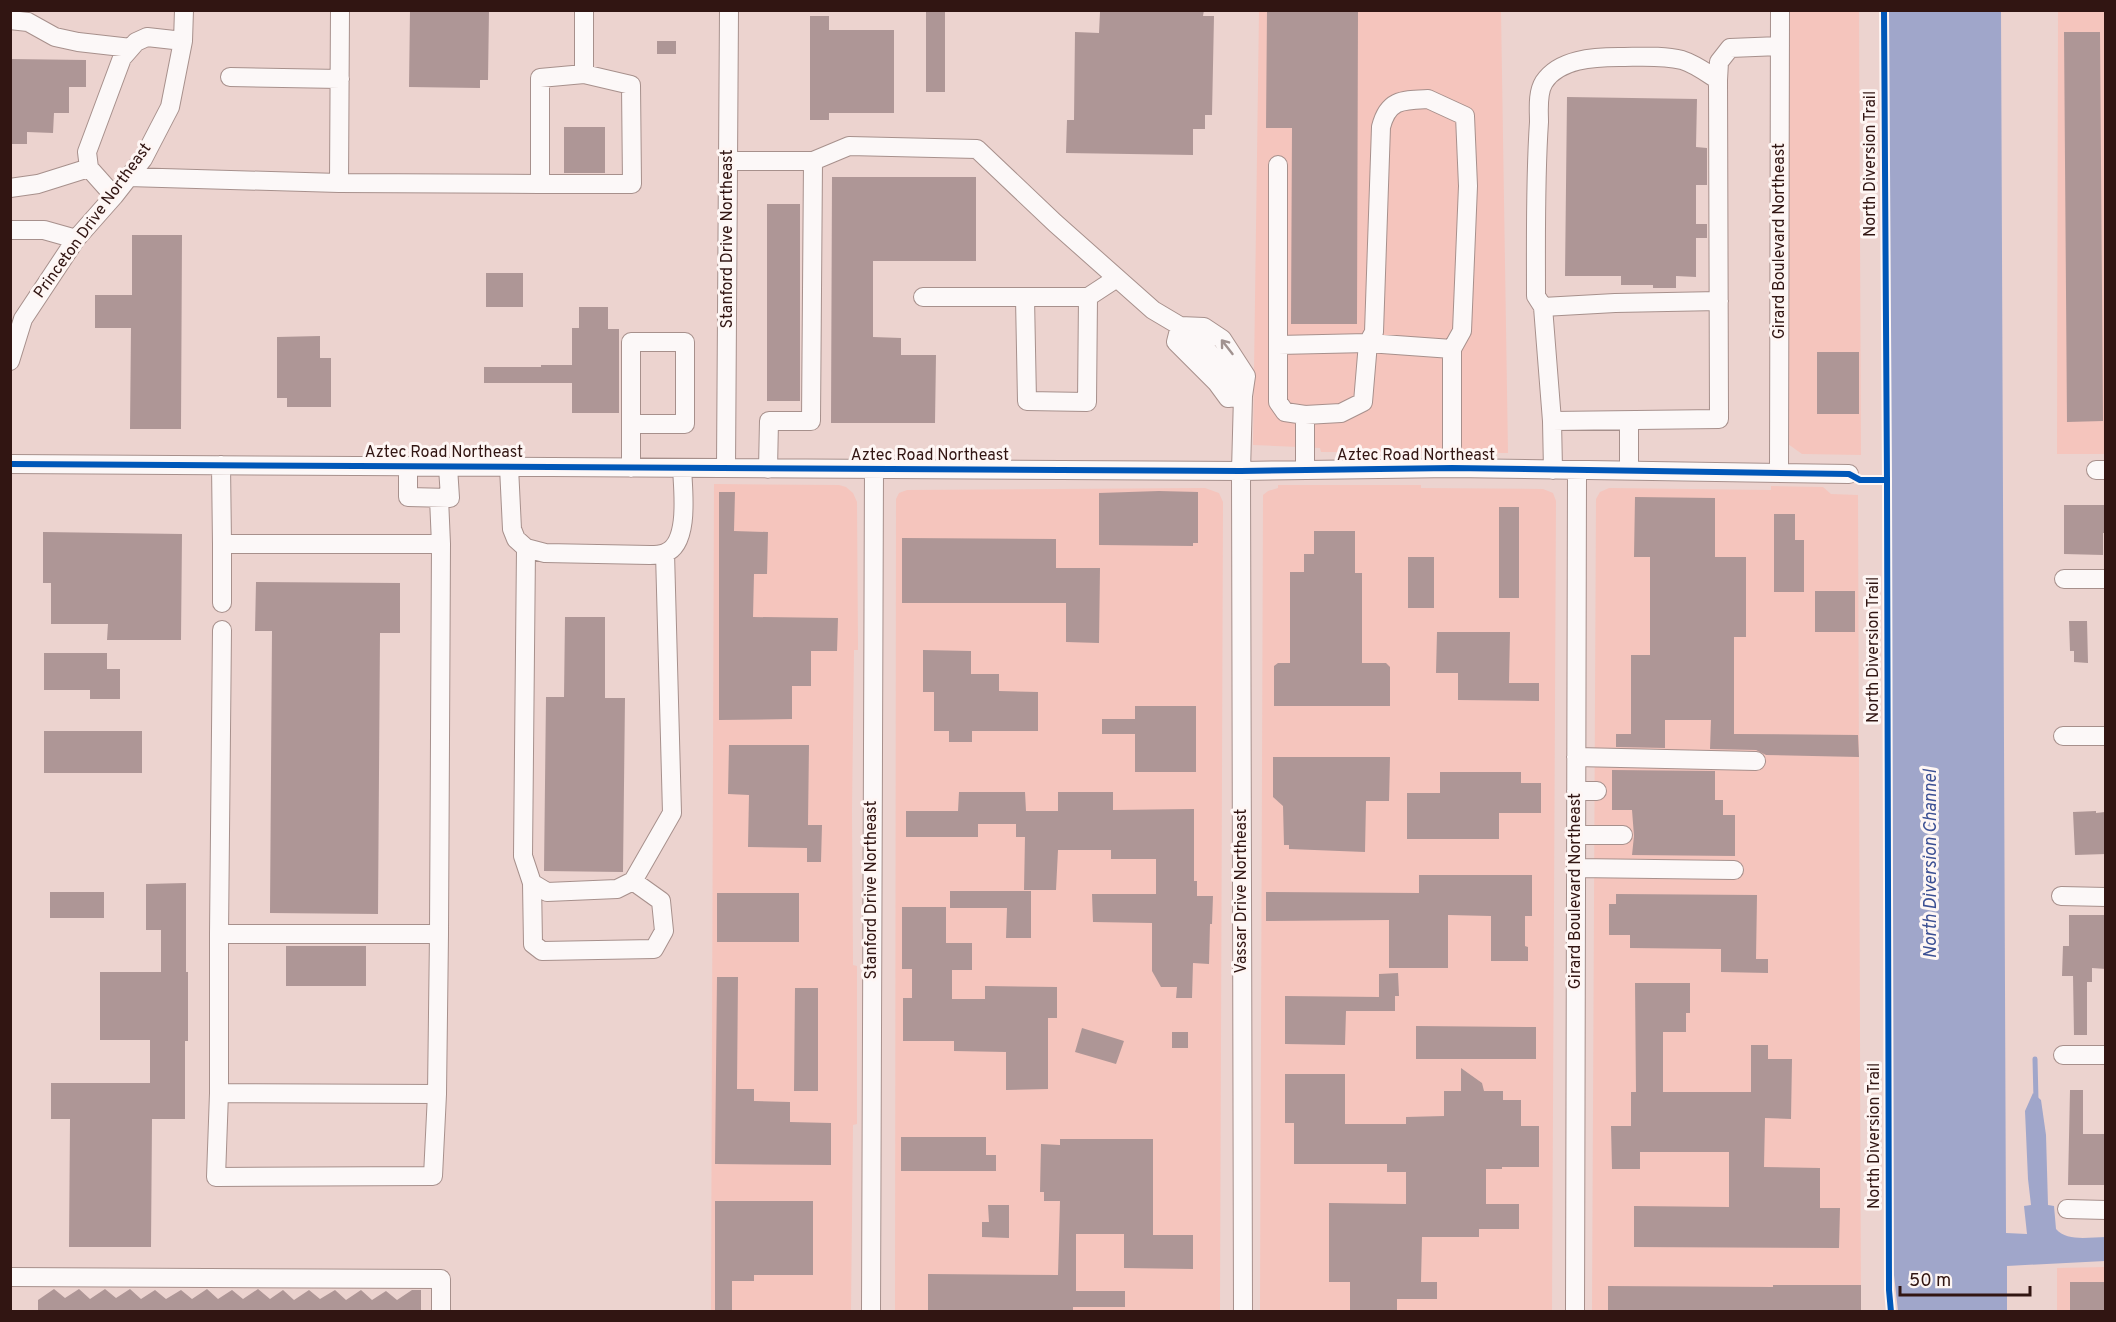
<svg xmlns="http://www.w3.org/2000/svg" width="2116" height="1322" font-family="Overpass,sans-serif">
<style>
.built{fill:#f5c5bd}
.water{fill:#a0a6ca}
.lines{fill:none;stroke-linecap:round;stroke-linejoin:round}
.stream{stroke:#a0a6ca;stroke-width:5}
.building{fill:#ae9696}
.minor-casing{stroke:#a7908c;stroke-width:20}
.minor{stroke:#fcf8f8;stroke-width:18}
.cycleway-casing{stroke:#fef6f4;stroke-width:10}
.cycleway{stroke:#0057b8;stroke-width:6}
.oneway{stroke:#a19290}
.labels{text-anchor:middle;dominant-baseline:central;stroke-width:6;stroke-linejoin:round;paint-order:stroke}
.street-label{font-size:16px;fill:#311512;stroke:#fef6f4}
.water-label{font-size:18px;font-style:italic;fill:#3c5094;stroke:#fef6f4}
</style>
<rect width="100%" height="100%" fill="#ecd3cf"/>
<path class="built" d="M1259 11H1501L1508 453 1321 452 1320 448 1253 445Z
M1786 11H1859L1861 455 1802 454 1788 444Z
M2058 11H2105V454H2057Z
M714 484 839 485 846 487 853 493 857 502 858 650H854L852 811 853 965 857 966V1124L853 1125 851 1311 711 1312Z
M1278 485H1421V488L1543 489 1553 493 1556 501 1552 1311 1260 1312 1263 500V495L1268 491 1278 488Z
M1771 486 1823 487 1831 494 1858 495 1861 1311 1592 1312 1596 499 1600 492 1609 488 1771 490Z
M1205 488 1219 493 1223 502 1220 1311 895 1312 896 499 899 493 907 490Z
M2105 1267V1311H2057V1268Z"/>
<path class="water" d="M1888 11H2001L2006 1233 2027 1234 2024 1206 2031 1205 2028 1179 2025 1111 2033 1093 2041 1100 2046 1135 2048 1205 2054 1206 2056 1229C2067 1242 2090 1237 2106 1237L2105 1261 2007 1266V1311H1898L1893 1266Z"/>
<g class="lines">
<path class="stream" d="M2035 1059 2036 1100"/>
</g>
<path class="building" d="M410 10H489L488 80H480V88L409 87Z
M926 10H945V92H926Z
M1113 10H1204L1203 16H1214L1212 115H1205V129H1193V155L1066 153 1067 120H1074L1075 32 1099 33 1100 12Z
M1267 10H1358L1357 324H1291L1292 128H1266Z
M810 16H829V30H894V113H829V120H810Z
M2064 32H2100L2103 421 2067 422Z
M657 41H676V54H657Z
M10 59 86 60V87H69V113H54L53 133 27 132V144H10Z
M1567 97 1697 99 1696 147 1707 148V185H1696V224H1707V238H1696V277L1676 276V288H1653V285H1621V276H1565Z
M564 127H605V173H564Z
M832 177H976V261H873V337L901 338V355H936L935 423H831Z
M767 204H800V401H767Z
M132 235H182L181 429H130L131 328H95V295H132Z
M486 273H523V307H486Z
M579 307H608V329H619V413H572V383H484V367H541V365H572V328H579Z
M320 336V358H331V407H287V398H277V337Z
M1817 352H1859V414H1817Z
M1159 491 1198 492V543H1193V546L1099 545V493Z
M719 492H735L734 531 768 532 767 574H754L753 617 838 618 837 651H811V686H792V719L719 720Z
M1635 497 1715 498V557H1746V637H1734V734L1858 735 1859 757 1766 755 1756 750 1710 749 1711 720H1665V748L1616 747V734H1631V655H1650V557H1634Z
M2064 505H2104L2106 533H2103V555L2064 554Z
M1499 507H1519V598H1499Z
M1774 514H1795V540H1804V592H1774Z
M1314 531H1355V573H1362V663H1386L1390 667V706H1274V666L1278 663H1290V572H1304V554H1314Z
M43 532 182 534 181 640H107L108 624H51V583H43Z
M902 538 1056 539V568H1100L1099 643 1066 642V603H902Z
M1408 557H1434V608H1408Z
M256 582 400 583V633H380L378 914 270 913 272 631H255Z
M1815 591H1855V632H1815Z
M565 617H605V698H625L623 872 544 871 546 697H564Z
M2069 621H2087L2088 663 2074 662V651H2070Z
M1437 632H1510L1509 683H1539V701L1458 700V673H1436Z
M923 650 971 651V674H999V691L1038 692V731H972V742H949V731H934V692H923Z
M44 653H107V669H120V699H90V690H44Z
M1135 706H1196V772H1135V734H1102V719H1135Z
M44 731H142V773H44Z
M729 745H809L808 825H822L821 862H807V848L748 847 749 795 728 794Z
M1273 757H1390L1389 801H1366L1365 852 1289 849V845H1284L1283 806 1273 797Z
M1612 770 1715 771V800H1723V815H1735V856L1632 855 1634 836 1632 810H1612Z
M1440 772H1521V783H1541V813H1499V839H1407V793H1440Z
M959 792H1025L1026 811H1058V792H1113V810L1194 809V881H1197V896H1213L1212 924H1210L1209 964 1193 963 1192 998H1176L1177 987H1161L1152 971V923L1093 922 1092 894H1156V859H1111V850H1058L1056 890H1024L1025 837H1016V824H978V837H906V811H958Z
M2096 811V813L2105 812 2106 854 2075 855 2073 812Z
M1419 875H1532V916H1525V946L1528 947V961H1491V916L1448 915V968H1389V920L1266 921V892L1419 893Z
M186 883V972H188V1041H185V1119H152L151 1247H69L70 1119H51V1083H150V1040H100V972H161V930H146V884Z
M950 891H1031V938H1006L1007 908H950Z
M50 892H104V918H50Z
M717 893H799V942H717Z
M1616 894 1757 895 1756 959H1768V973L1721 972V949L1630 948V935H1609V904H1616Z
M902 907H946V943H972V970H952V999H985V986L1057 987V1018H1048V1089L1006 1090V1052L954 1051V1041H903V998H912V969H902Z
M2069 915H2106V969L2092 968V982H2087V1035H2074L2073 976H2062L2063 946H2069Z
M286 946H366V986H286Z
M1398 973 1399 996H1395V1011H1346L1345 1045 1285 1044V996L1379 997V974Z
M717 977H738L737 1089H754V1101L790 1102V1122L831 1123V1165L715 1164Z
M1635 983H1690V1013H1686V1032H1663V1092H1751V1045H1768V1059H1792L1791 1119 1765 1118 1764 1167 1820 1168V1208H1840L1839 1248 1634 1247V1206L1729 1207V1152H1640V1169H1612L1611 1126H1631V1092H1636Z
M795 988H818V1091H794Z
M1416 1026 1536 1027V1059H1416Z
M1082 1028 1124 1041 1116 1064 1075 1052Z
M1172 1032H1188V1048H1172Z
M1461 1068 1482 1083 1484 1091H1503V1100H1521V1126H1539V1167H1502V1169H1486V1204H1519V1229H1479V1237H1422L1421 1282H1437V1299H1397V1311H1350V1282H1329V1203L1406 1204V1172H1387V1164H1294V1123H1285V1074H1345V1124H1406V1117L1444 1116V1091H1461Z
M2070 1090H2083V1134H2106V1185H2068Z
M901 1137H986V1155H996V1171H901Z
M1060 1139H1153V1235H1193V1269L1124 1268V1234H1076V1291H1125V1307H1073V1311H928V1274L1058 1275 1060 1201H1044V1192H1040L1041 1144 1060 1145Z
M715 1201H813V1275H754V1281H732V1311H715Z
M988 1205H1009V1238L982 1237V1222H989Z
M2070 1282H2106V1311H2070Z
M1773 1285H1861V1311H1608V1286L1773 1287Z
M54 1289 65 1298 79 1289 90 1299 105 1289 116 1298 130 1289 141 1299 155 1290 166 1299 181 1290 192 1299 207 1289 218 1299 232 1290 243 1299 258 1289 270 1299 283 1290 294 1300 309 1290 320 1299 335 1290 346 1300 361 1290 372 1300 386 1291 397 1300 412 1290H421V1311H38V1300Z"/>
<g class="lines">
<g class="minor-casing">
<path id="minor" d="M10 20 28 22 55 37 78 42 131 48
M230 77 340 79
M1718 80 1719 62 1730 48 1780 46
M1428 99 1465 116 1468 186 1462 331 1452 349 1368 343 1374 332 1381 127C1388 99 1403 100 1428 99Z
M728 161H813L811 421H769L768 469
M813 161 849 146 977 149 1055 223 1153 310 1180 326 1204 346 1243 396
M1278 165V402L1285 412 1305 415V470
M128 177 339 183 340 10
M339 183 540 184V78L584 74V10
M540 184H632L631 85 584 74
M10 188 38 184 89 168
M114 196 89 168 87 152 122 58 136 42 147 37 183 41
M10 230H44L76 239
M923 297H1088L1117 278
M1025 298 1027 401 1087 402 1088 297
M1543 307 1615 303 1719 301
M1180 326 1204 327 1222 339 1246 376 1243 396 1241 471 1243 1312
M1180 326 1176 342 1217 383 1228 398 1243 396
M1278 345 1368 343 1363 402 1341 413 1305 415
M1452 349V468
M10 361 23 319 76 239 114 196 143 159 170 107 183 41 184 10
M1552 421 1719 419 1718 80C1707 73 1695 64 1682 60 1662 55 1639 57 1619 57 1594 57 1559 59 1544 82 1537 93 1539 110 1539 122 1535 180 1536 238 1536 296L1543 307 1552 421 1553 470
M1629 422V470
M631 424H685V342H631C631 384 631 426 631 468
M10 464 1241 471 1452 468 1849 474
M221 465 222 544H441L439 498
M408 466V497L450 498 448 467
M509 467 512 529 516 539 526 548 545 553 650 555C655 555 660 555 665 553 690 544 683 490 682 468
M726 468 729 10
M2096 470H2106
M1779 472 1780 10
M222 544V603
M526 548 523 856 532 883 547 892 617 889 633 881 672 813 665 553
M2064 579H2106
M222 630 219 934H439L441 544
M2063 736H2106
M1576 757 1756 761
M1576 791H1597
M1576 835H1623
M1576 868 1734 870
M532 883 533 944 542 951 654 949 664 931 661 901 633 881
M2061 896 2106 897
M219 934V1093L437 1094 439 934
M2063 1055H2106
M219 1093 216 1177 433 1176 437 1094
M2067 1209 2106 1210
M10 1277 441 1279V1312
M871 1312 874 469
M1575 1312 1577 471"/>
</g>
<use href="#minor" class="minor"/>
<g class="cycleway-casing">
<path id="cycleway" d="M1884 10 1887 480 1889 1290 1891 1312
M10 464 1241 471 1452 468 1849 474 1860 480H1887"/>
</g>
<use href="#cycleway" class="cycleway"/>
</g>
<defs><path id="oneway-shaft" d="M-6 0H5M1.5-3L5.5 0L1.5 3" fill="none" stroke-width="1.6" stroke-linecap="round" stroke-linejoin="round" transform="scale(1.5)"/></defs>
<use class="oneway" href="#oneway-shaft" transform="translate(1227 347) rotate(-128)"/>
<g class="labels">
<g class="street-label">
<text transform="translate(1871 164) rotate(-90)">North Diversion Trail</text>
<text transform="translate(93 221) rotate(-54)">Princeton Drive Northeast</text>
<text transform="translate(728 239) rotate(-90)">Stanford Drive Northeast</text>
<text transform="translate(1780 241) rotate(-90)">Girard Boulevard Northeast</text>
<text x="444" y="453">Aztec Road Northeast</text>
<text x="930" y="456">Aztec Road Northeast</text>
<text x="1416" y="456">Aztec Road Northeast</text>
<text transform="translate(1874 650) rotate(-90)">North Diversion Trail</text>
<text transform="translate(872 890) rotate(-90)">Stanford Drive Northeast</text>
<text transform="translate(1242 891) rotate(-90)">Vassar Drive Northeast</text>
<text transform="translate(1576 891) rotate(-90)">Girard Boulevard Northeast</text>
<text transform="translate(1875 1136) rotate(-90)">North Diversion Trail</text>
</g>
<g class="water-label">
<text transform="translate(1931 864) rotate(-90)">North Diversion Channel</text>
</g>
</g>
<rect width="2116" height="1322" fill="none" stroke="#311512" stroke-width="24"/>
<path d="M1900 1286v9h130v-9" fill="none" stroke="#311512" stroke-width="3"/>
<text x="1909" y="1286" font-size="18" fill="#311512" stroke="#fef6f4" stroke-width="4.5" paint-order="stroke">50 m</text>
</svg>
